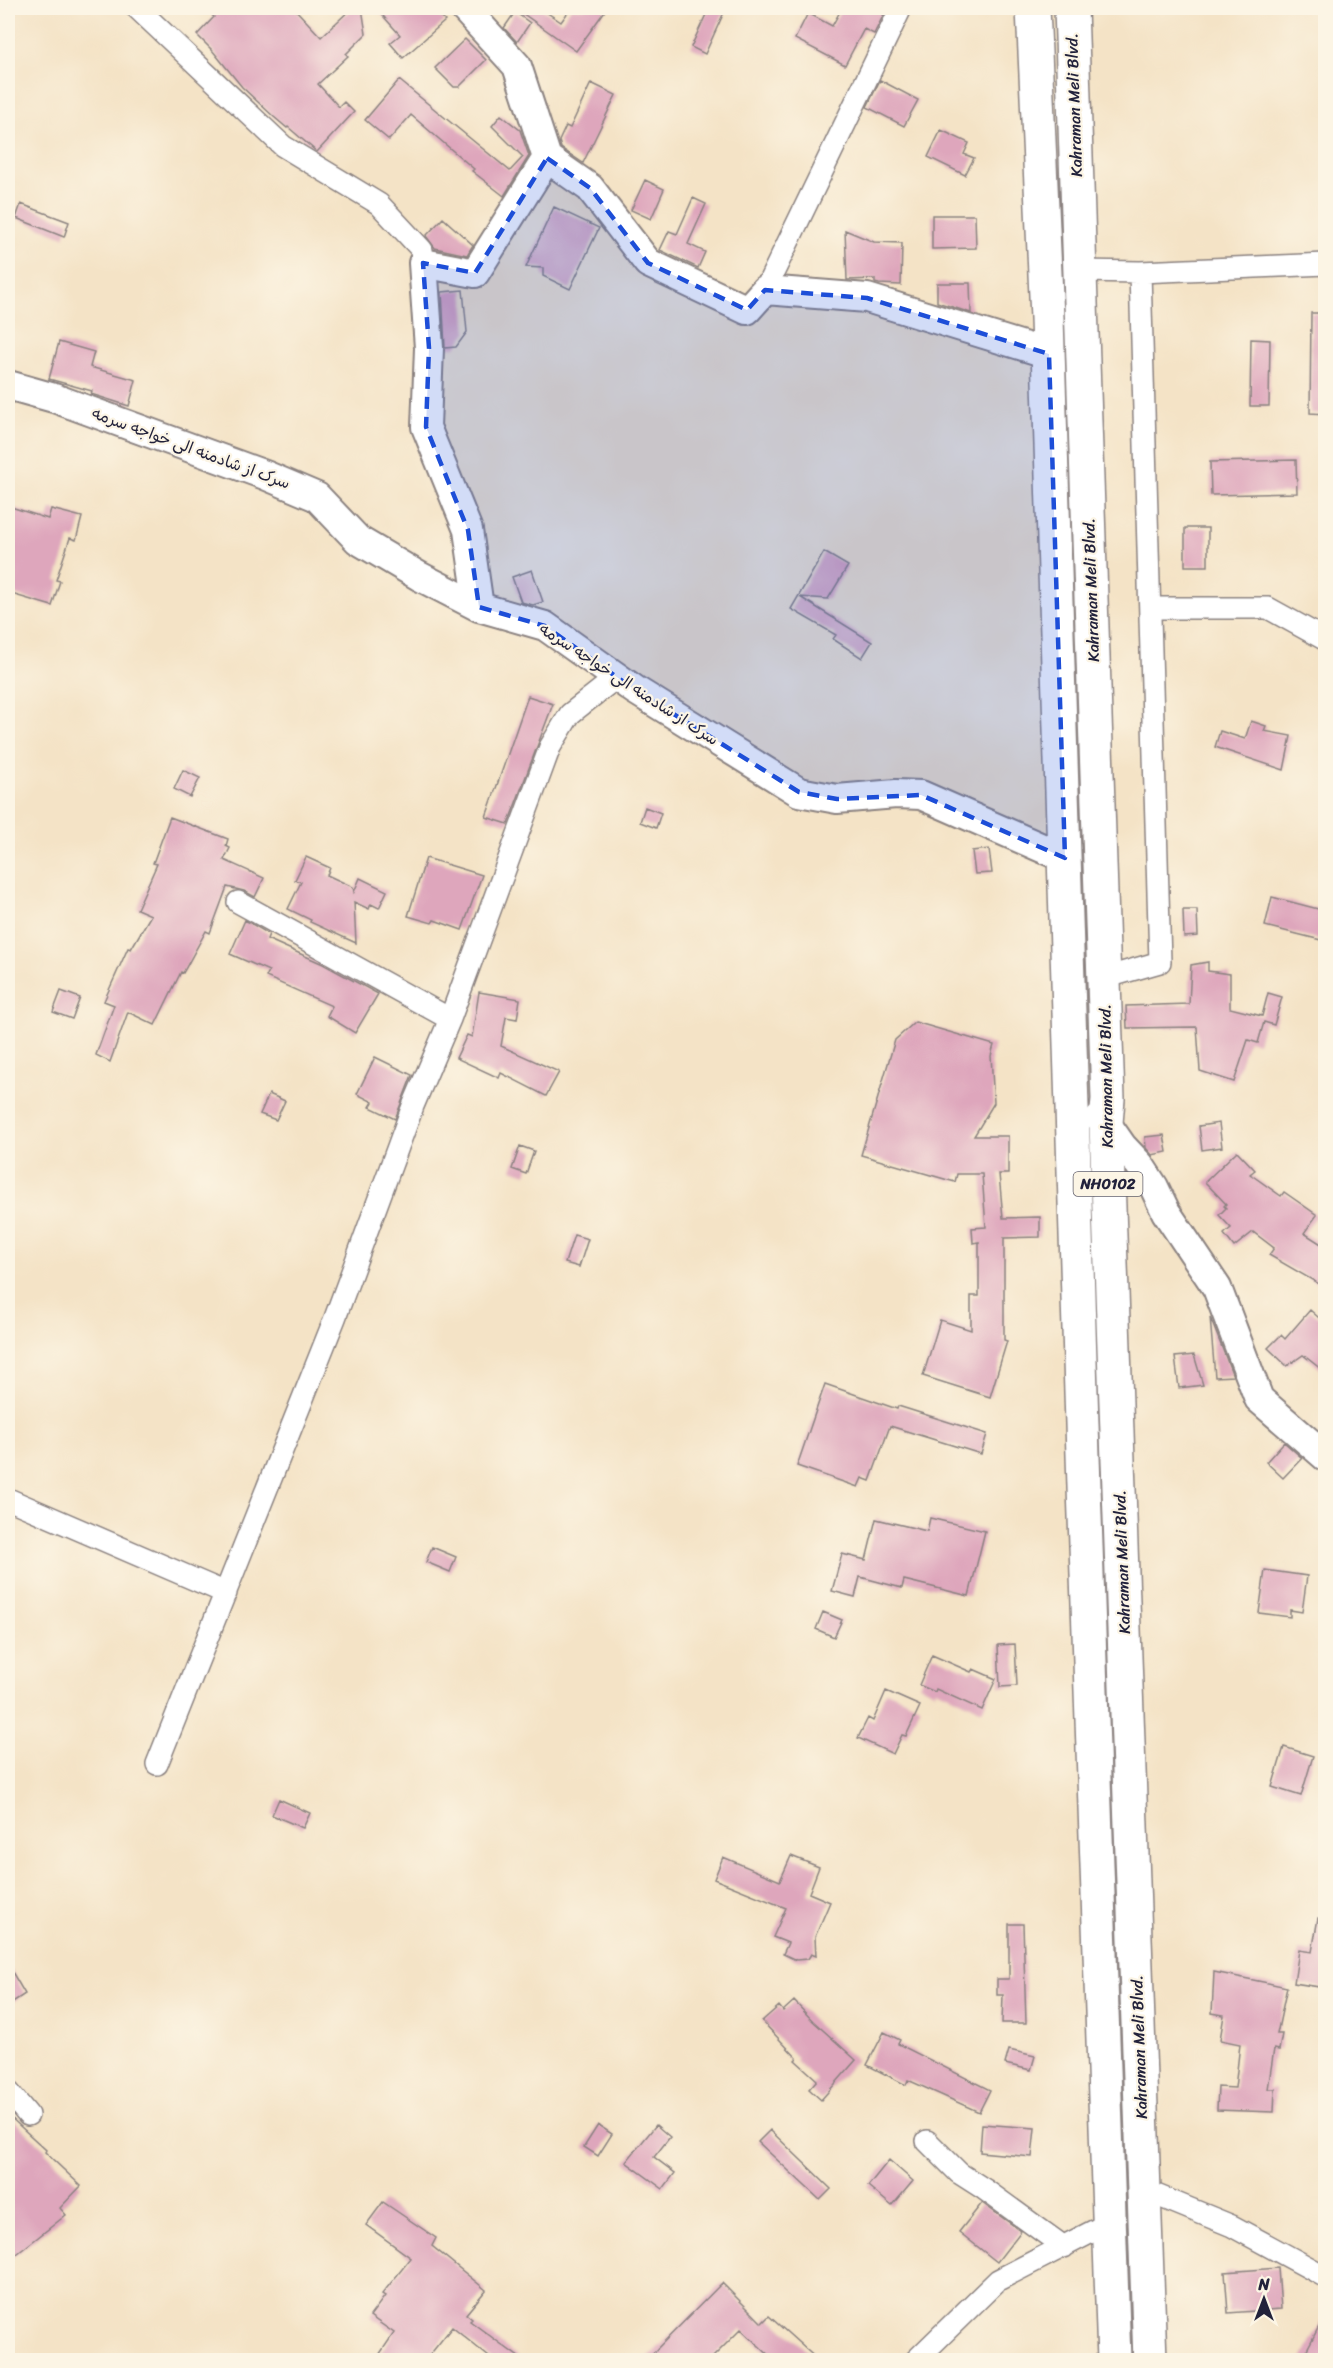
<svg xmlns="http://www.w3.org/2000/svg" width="1333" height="2368" font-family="Sriracha,'Playpen Sans Arabic',sans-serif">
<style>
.building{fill:#dea6bc}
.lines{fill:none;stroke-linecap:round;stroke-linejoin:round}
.street-casing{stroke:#8b8280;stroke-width:24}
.secondary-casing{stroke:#8b8280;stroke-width:32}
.highway-casing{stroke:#8b8280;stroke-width:36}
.street{stroke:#fff;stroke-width:21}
.secondary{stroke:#fff;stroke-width:28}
.highway{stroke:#fff;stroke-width:33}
.marked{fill:#1d4ed8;fill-opacity:0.2;stroke:#1d4ed8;stroke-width:4.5;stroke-dasharray:12 8;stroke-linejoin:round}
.labels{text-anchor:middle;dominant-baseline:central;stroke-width:4.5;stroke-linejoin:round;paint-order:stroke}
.shield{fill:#fcf5e5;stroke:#63616e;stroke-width:1.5}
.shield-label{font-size:15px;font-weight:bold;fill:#22223b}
.street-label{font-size:16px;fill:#22223b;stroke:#fcf5e5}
</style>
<rect width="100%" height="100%" fill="#fcf5e5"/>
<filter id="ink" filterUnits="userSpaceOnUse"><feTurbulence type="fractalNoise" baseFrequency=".0167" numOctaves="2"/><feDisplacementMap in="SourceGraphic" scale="12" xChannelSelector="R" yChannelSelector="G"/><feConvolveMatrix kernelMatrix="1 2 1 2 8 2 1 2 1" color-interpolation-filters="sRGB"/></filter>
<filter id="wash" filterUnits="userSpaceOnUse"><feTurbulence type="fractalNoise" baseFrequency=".008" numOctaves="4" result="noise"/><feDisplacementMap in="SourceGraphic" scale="24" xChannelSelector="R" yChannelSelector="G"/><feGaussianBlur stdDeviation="1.35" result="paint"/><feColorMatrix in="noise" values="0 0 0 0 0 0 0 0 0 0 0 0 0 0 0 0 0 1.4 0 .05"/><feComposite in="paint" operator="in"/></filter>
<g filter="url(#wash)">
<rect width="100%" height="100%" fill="#f4e3c6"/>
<g id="blocks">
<path class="building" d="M219 8H294L321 37 352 8H362L366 34 346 54 348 56 318 84 339 107 344 102 354 112 317 152 288 127 287 128 274 117 242 87 212 50 197 35 214 17 212 15Z
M376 8H432L445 21 403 58 390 43 400 35Z
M515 8H540L561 22 571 8H607L576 51Z
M709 8H726L705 54 691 47Z
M842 8H887L874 34 864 29 845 65 795 39 808 13 832 26Z
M515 12 530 23 517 42 504 28Z
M465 39 486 60 459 87H454L435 68Z
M399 80 510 171 523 157 492 126 501 115 520 130 529 156 504 196 472 171 474 169 411 115 389 140 365 120Z
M880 80 918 100 904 126 867 107Z
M591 83 616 95 583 163 561 148 559 141 566 126 570 128Z
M941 130 969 143 964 154 974 158 965 175 928 157Z
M645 180 664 189 651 219 631 210Z
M693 198 706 204 688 244 705 252 698 268 660 250 669 231 677 234Z
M21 204 69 222 64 237 16 218Z
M554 207 599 228 570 289 543 276V268L526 267Z
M932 215H975L976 248 932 249Z
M443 218 473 245 467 255 435 248 426 236Z
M845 230 874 242 902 243 901 285 879 284 875 283V279L847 280Z
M937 283H970L971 313 937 302Z
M463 290 467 332 456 347 445 348 442 292Z
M1311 313H1326V414L1310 413Z
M1251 339 1270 340 1269 406H1250Z
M59 342 94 352 90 367 136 380 129 406 91 394 92 391 49 379Z
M1296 460 1297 493 1211 495 1210 462Z
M8 506 48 519 51 509 82 517 76 540 70 538 56 580 60 581 52 606 8 593Z
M1185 528H1208V566H1185Z
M824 552 848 566 828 599 800 597 872 642 862 658 833 639 836 635 791 609Z
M532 570 543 602 533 605 521 602 512 577Z
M528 696 553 704 508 824 486 817Z
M1251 721 1266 726 1264 731 1291 736 1284 770 1215 747 1220 731 1245 739Z
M183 770 200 778 190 797 174 789Z
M645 807 661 813 656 828 640 822Z
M170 817 228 839 226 846 230 848 224 860 264 878 255 897 244 891 227 887 210 933 206 931 183 973 181 972 155 1025 128 1012 110 1062 96 1055 114 1005 104 1001 128 948 131 949 151 915 137 909 157 864 153 863Z
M989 849 992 873 975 874 972 851Z
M306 857 330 868 327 875 353 887 354 892 360 878 387 891 379 908 371 904 369 909 354 902 356 943 310 922 311 920 288 909 301 882 295 880Z
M426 858 482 875 462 930 434 920 432 923 408 916Z
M1272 897 1326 911V923L1321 940 1265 926Z
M1183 910H1197L1198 936 1184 937Z
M245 920 269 934 267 939 323 964 378 994 355 1033 327 1016 332 1006 266 977 269 971 230 954Z
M1208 962V971L1230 974V1008L1262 1016 1268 993 1282 997 1274 1025 1264 1022 1258 1043 1248 1040 1234 1082 1200 1071 1197 1027 1127 1028 1126 1006 1189 1004 1191 965Z
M61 991 80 998 72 1019 53 1012Z
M479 992 520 999 517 1019 506 1017 501 1046 559 1072 546 1096 501 1073 499 1078 456 1058 467 1035 472 1037Z
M915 1022 994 1045 991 1056 994 1103 974 1136H1008V1174H999L1003 1218 1040 1217V1237L1004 1238V1340L1007 1341 990 1397 923 1376 940 1320 971 1330V1296H979V1242L973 1243 972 1228 986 1227 982 1174H957L955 1182 861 1155 895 1040Z
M375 1057 412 1075 395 1119 370 1107 373 1102 357 1094Z
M269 1094 285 1101 276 1120 260 1114Z
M1219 1123 1222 1147 1202 1150 1199 1126Z
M1164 1135 1167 1152 1152 1155 1146 1148 1145 1137Z
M520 1146 534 1151 526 1174 512 1169Z
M1237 1151 1255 1170 1250 1174 1281 1196 1284 1192 1317 1215 1304 1233 1326 1247V1288L1269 1255 1274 1248 1253 1232 1234 1247 1224 1234 1231 1228 1219 1215 1226 1208 1224 1206 1226 1204 1205 1182Z
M574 1235 588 1239 579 1267 565 1263Z
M1310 1310 1326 1324V1373L1303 1355 1287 1366 1268 1348 1281 1335 1285 1339Z
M1210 1317 1233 1376 1215 1377Z
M1194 1355 1203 1385 1179 1388 1175 1357Z
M825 1384 897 1409 898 1406 987 1434 981 1454 890 1426 870 1481 862 1478 858 1487 797 1466Z
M1284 1442 1302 1458 1283 1478 1266 1462Z
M930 1518 985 1531 969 1596 904 1580 902 1588 860 1577 855 1597 832 1591 842 1554 866 1560 876 1519 927 1531Z
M432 1547 456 1557 450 1572 426 1562Z
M1265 1570 1307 1576 1302 1612 1290 1610V1617L1259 1613Z
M823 1612 842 1620 834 1637 816 1629Z
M1015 1644 1017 1686 1000 1687 998 1645Z
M932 1655 971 1672 973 1669 996 1679 982 1710 936 1689 935 1692 919 1685Z
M886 1691 920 1706 906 1736 902 1735 893 1754 858 1738 868 1718 873 1721Z
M1284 1747 1313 1756 1301 1796 1272 1787Z
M279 1799 310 1813 303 1828 272 1815Z
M791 1856 819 1867 809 1893 830 1902 815 1937 816 1956 811 1954 808 1959 796 1960 783 1954 788 1943 773 1937 786 1908 714 1879 723 1857 780 1881Z
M1318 1918H1326V1988L1294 1983 1299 1950 1312 1952Z
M1009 1924H1023L1026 2023H1002L1003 1995H997V1979H1009Z
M8 1965 25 1994 8 2005Z
M1214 1972 1287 1987 1277 2034H1282L1279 2050 1274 2049 1268 2089H1275L1274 2112 1217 2110 1218 2087 1235 2088 1240 2044 1220 2040 1224 2015 1212 2013Z
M794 2001 813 2021 856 2060 821 2100 809 2089 817 2080 795 2060 797 2058 762 2021 779 2006 783 2011Z
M884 2032 900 2040 898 2044 990 2090 979 2112 908 2080 906 2085 867 2065Z
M1009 2050 1035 2056 1031 2070 1005 2064Z
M8 2115 46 2150 45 2152 81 2186 60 2208 66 2215 8 2261Z
M982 2124 1035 2128 1032 2157 980 2152Z
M598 2125 612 2134 598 2156 584 2147Z
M656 2125 670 2137 654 2157 675 2173 663 2189 626 2162Z
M770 2130 831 2189 820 2200 758 2142Z
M889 2160 913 2181 892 2206 868 2186Z
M383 2202 436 2238 432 2246 486 2290 466 2314 472 2319 470 2321 524 2361H494L452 2327 425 2361H375L394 2333 370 2316 385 2296 382 2294 411 2258 366 2225Z
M982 2203 1021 2231 997 2262 959 2232Z
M1278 2268 1281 2309 1228 2313 1225 2272Z
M722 2283 762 2323 769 2316 819 2361H775L741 2329 709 2361H645Z
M1326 2313V2361H1301Z"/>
</g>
</g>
<g filter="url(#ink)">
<use href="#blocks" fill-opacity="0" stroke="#8b8280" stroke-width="1.5"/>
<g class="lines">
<g class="street-casing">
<path id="street" d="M137 8 283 146 379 204 422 250 423 263
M1080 271 1140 272 1160 962 1104 978
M1140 272 1326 264
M765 290 901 8
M1150 608H1268L1326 640
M238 902 450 1019
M8 1499 226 1593
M157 1764 335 1318 413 1106 450 1019 550 747 570 714 617 677
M8 2091 28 2115
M927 2141 959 2173 984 2189 1064 2247
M1144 2190 1232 2226 1326 2277
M916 2360 998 2280 1109 2223"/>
</g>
<g class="secondary-casing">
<path id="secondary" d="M464 8 517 66 547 158 590 188 648 263 747 310 765 290 867 298 1049 354
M8 385 54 398 265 475 317 497 358 540 419 576 479 607 545 626 635 690 799 792 837 799 896 794 921 795 1065 858
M479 607 468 530 426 427 429 348 423 263 475 273 547 158
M1100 1118 1106 1123 1122 1146 1139 1164 1154 1187 1166 1212 1217 1288 1259 1399 1326 1457"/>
</g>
<g class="highway-casing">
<path id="highway" d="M1033 8 1047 318 1084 1487 1114 2360
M1071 8 1108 1099 1106 1123 1150 2360"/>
</g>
<use href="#street" class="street"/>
<use href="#secondary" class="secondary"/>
<use href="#highway" class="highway"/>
</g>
</g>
<path class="marked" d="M547 158 590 188 648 263 747 310 765 290 867 298 1049 354 1065 858 921 795 837 799 799 792 635 690 545 626 479 607 468 530 426 427 429 348 423 263 475 273Z"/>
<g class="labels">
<rect class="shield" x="1073.5" y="1172" width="69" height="24" rx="4.5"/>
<g class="shield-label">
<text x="1108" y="1184">NH0102</text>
</g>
<g class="street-label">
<text transform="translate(1074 105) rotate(-92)">Kahraman Meli Blvd.</text>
<text transform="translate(191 448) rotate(20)">سرک از شادمنه الی خواجه سرمه</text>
<text transform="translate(1091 590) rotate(-92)">Kahraman Meli Blvd.</text>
<text transform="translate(629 684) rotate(33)">سرک از شادمنه الی خواجه سرمه</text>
<text transform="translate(1106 1076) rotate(-91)">Kahraman Meli Blvd.</text>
<text transform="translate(1122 1562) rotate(-92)">Kahraman Meli Blvd.</text>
<text transform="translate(1139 2047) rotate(-92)">Kahraman Meli Blvd.</text>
</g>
</g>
<rect width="1333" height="2368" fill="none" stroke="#fcf5e5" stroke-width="30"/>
<g transform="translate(1264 2299)" stroke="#fcf5e5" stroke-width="4.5" paint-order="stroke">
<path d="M0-4.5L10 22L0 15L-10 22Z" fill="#22223b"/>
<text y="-9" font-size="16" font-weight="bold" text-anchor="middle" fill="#22223b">N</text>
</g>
</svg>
